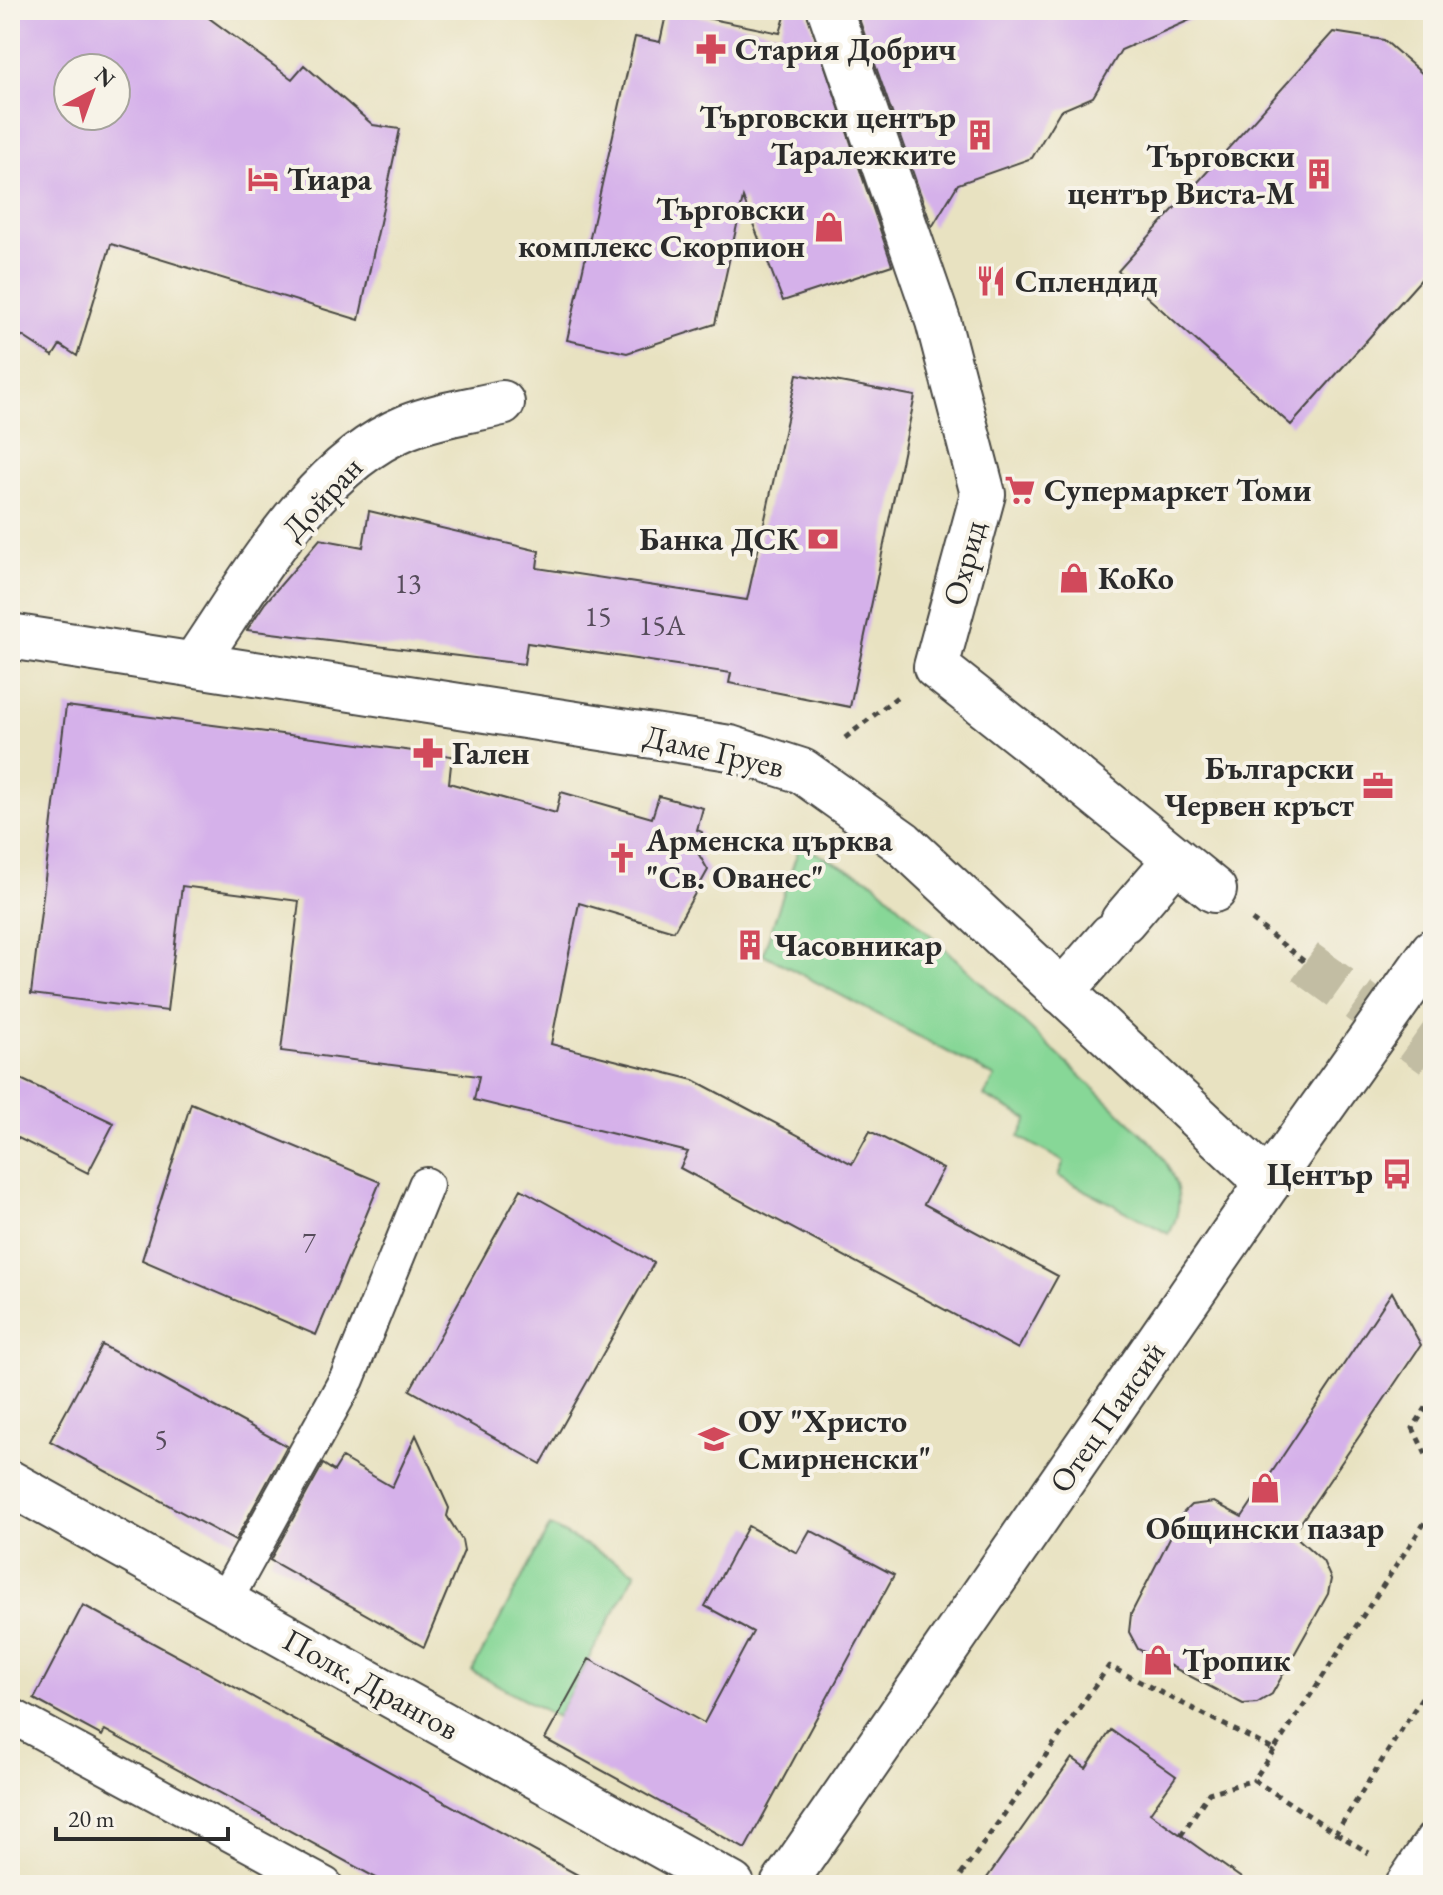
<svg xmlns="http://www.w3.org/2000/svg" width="1443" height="1895" font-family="'EB Garamond',serif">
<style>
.green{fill:#87d797;stroke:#598161;stroke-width:2}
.building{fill:#d5b1ea;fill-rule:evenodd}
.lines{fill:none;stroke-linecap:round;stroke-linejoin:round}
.pedestrian-tunnel{stroke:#c2bda3;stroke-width:44;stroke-dasharray:44 22;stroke-linecap:butt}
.service-casing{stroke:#474642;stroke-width:38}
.pedestrian-casing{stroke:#474642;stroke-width:48}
.minor-casing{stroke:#474642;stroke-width:48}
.tertiary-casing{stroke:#474642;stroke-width:48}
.path{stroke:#474642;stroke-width:5;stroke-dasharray:6 6;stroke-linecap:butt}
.service{stroke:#fff;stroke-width:34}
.pedestrian{stroke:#fff;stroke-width:44}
.minor{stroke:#fff;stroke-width:44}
.tertiary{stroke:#fff;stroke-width:44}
.labels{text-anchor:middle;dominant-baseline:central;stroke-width:8;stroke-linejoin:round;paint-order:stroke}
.number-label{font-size:28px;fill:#564c5b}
.poi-label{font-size:32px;font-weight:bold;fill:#2b2b2b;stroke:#f7f3e8;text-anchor:start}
.street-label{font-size:32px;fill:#2b2b2b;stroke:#f7f3e8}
</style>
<rect width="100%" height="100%" fill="#f7f3e8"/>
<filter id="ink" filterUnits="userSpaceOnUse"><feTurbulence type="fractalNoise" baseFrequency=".0125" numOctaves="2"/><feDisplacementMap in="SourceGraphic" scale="16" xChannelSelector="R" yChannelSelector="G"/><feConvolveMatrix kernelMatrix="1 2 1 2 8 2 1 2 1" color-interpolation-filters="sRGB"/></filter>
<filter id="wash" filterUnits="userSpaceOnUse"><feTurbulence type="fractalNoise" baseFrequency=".006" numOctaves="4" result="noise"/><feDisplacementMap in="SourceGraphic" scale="32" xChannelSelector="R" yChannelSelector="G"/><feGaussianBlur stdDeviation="1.8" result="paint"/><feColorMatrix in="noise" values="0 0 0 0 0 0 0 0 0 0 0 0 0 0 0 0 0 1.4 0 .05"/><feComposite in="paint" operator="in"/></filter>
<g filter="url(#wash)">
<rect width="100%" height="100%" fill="#e8e2c1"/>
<path class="green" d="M800 845 873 881 1155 1146C1176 1176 1188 1200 1169 1234L1058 1176 1064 1162 1019 1137 1028 1119 984 1096 995 1077 763 954Z
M550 1526 636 1572 557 1717 472 1671Z"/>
<g id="blocks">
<path class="building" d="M10 10H198L292 79 304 65 373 125 400 129 359 320 111 244 77 356 60 345 53 356 10 328ZM68 68H116V116H68Z
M667 10 780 33 787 10H806L892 265 783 301 743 198 715 324 627 353 567 340 635 37 660 42Z
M856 10H1213L1121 50 1093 97 1060 111 1032 158 958 184 932 227Z
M1333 32 1384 40 1433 83V266L1291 425 1118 271Z
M797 374 915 396 850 707 729 683 731 673 527 643 524 664 247 630 265 603 320 539 363 547 369 511 539 551 537 568 747 600Z
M66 706 452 756 449 783 556 813 561 792 652 818 659 796 703 808 697 830 702 832 698 853 708 870 674 931 579 903 551 1044 694 1080 852 1164 870 1131 943 1169 924 1204 1058 1276 1018 1349 680 1168 688 1152 474 1100 479 1076 281 1051 299 901 182 886 167 1011 31 994Z
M10 1074 114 1123 88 1173 10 1134Z
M191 1103 380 1182 316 1335 142 1260Z
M521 1189 654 1263 541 1464 410 1390Z
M1392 1292 1421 1345 1293 1534 1323 1561 1331 1579 1328 1594 1272 1694 1257 1703 1243 1704 1138 1649 1129 1632 1131 1614 1182 1514 1191 1505 1214 1502 1242 1517Z
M102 1345 287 1446 235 1541 50 1441Z
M416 1435 449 1508 447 1516 462 1540 464 1551 424 1647 270 1560 323 1464 334 1471 342 1458 392 1487Z
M748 1526 797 1553 810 1530 894 1575 745 1849 545 1739 589 1659 704 1723 753 1632 705 1606Z
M83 1605 332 1740 596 1885H389L105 1730 102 1736 34 1699Z
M1111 1730 1176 1776 1150 1813 1251 1885H982L1072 1758 1086 1768Z"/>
</g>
</g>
<g filter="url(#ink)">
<use href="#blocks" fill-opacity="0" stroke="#474642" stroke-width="2"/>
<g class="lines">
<path class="pedestrian-tunnel" d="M1305 962 1433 1055"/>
<g class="service-casing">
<path id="service" d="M224 1602 347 1379 426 1185
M10 1715 325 1885
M1402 1885 1433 1839"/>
</g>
<g class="pedestrian-casing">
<path id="pedestrian" d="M1074 776 1214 890
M1123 921 1176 859
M1062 992 1111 936"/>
</g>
<g class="minor-casing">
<path id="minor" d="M830 10 938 321 983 494 936 667 1074 776
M10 636 730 748 802 771 903 843 1268 1183
M194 664C250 583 312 466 407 427 437 415 472 410 502 403
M10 1483 732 1885"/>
</g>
<g class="tertiary-casing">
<path id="tertiary" d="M783 1885 1268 1183 1433 951"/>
</g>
<path class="path" d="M845 738 897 697
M1252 920 1305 962
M1433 1397 1413 1428 1433 1469
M1274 1750 1254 1780 1336 1833 1433 1680
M1336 1833 1369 1853
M1181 1835 1209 1793 1254 1780
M954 1885 1109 1666 1274 1750 1433 1510"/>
<use href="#service" class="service"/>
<use href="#pedestrian" class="pedestrian"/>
<use href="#minor" class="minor"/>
<use href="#tertiary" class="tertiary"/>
</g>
</g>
<defs>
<g id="pharmacy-bare" transform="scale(2.4)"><path d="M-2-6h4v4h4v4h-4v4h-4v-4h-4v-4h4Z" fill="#d1495b" stroke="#f7f3e8" stroke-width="2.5" paint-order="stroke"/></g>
<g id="building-bare" transform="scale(2.4)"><path d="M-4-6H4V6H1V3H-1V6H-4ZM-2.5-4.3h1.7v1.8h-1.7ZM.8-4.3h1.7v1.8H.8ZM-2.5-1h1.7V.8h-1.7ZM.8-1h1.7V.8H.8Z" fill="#d1495b" stroke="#f7f3e8" stroke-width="2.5" paint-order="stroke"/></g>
<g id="hotel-bare" transform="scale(2.4)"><path d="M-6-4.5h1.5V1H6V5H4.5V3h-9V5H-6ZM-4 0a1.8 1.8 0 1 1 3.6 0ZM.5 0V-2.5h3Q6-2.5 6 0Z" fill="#d1495b" stroke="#f7f3e8" stroke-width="2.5" paint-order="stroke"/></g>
<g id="shop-bare" transform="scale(2.4)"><path d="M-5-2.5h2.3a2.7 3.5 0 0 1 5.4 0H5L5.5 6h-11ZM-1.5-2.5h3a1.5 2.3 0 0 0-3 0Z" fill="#d1495b" stroke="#f7f3e8" stroke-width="2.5" paint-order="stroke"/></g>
<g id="restaurant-bare" transform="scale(2.4)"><path d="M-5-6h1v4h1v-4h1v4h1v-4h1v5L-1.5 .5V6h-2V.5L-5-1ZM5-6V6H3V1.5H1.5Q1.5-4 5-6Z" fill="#d1495b" stroke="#f7f3e8" stroke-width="2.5" paint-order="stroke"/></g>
<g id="supermarket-bare" transform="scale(2.4)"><path d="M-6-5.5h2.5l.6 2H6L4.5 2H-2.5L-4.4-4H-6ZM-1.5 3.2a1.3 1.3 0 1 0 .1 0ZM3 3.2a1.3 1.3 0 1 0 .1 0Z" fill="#d1495b" stroke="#f7f3e8" stroke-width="2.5" paint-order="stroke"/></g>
<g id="bank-bare" transform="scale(2.4)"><path d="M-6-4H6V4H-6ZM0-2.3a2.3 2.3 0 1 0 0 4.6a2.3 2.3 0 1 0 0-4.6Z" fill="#d1495b" stroke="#f7f3e8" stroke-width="2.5" paint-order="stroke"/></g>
<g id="office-bare" transform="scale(2.4)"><path d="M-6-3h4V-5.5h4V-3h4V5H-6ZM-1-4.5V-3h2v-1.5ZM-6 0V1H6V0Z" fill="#d1495b" stroke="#f7f3e8" stroke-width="2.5" paint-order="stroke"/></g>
<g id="church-bare" transform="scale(2.4)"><path d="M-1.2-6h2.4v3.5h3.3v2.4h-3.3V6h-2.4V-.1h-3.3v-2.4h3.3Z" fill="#d1495b" stroke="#f7f3e8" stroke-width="2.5" paint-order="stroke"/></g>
<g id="bus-bare" transform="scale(2.4)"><path d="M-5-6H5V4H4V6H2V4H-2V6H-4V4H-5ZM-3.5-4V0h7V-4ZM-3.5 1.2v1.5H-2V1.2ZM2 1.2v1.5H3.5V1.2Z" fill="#d1495b" stroke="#f7f3e8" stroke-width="2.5" paint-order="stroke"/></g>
<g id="school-bare" transform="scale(2.4)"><path d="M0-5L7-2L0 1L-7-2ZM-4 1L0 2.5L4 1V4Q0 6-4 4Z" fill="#d1495b" stroke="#f7f3e8" stroke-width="2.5" paint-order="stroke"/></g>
</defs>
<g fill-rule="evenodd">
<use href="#pharmacy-bare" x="711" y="49"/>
<use href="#building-bare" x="980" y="135"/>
<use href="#building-bare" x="1319" y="174"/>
<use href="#hotel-bare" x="263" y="179"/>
<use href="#shop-bare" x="829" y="227"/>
<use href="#restaurant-bare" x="991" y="281"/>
<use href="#supermarket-bare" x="1020" y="490"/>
<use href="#bank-bare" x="823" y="539"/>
<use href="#shop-bare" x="1074" y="578"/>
<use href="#pharmacy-bare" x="428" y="753"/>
<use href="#office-bare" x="1378" y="786"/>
<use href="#church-bare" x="622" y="858"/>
<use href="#building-bare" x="750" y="945"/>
<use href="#bus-bare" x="1397" y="1174"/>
<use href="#school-bare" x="714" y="1439"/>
<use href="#shop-bare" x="1265" y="1488"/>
<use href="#shop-bare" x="1158" y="1660"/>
</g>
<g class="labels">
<g class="number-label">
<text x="408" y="583">13</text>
<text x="598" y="616">15</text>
<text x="662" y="625">15A</text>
<text x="309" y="1242">7</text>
<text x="161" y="1439">5</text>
</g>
<g class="poi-label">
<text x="735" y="49">Стария Добрич</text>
<text x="956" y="117" text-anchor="end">Търговски център<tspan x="956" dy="37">Таралежките</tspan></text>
<text x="1295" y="156" text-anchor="end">Търговски<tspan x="1295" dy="37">център Виста-М</tspan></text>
<text x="287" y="179">Тиара</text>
<text x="805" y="209" text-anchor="end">Търговски<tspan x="805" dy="37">комплекс Скорпион</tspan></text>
<text x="1015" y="281">Сплендид</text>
<text x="1044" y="490">Супермаркет Томи</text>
<text x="799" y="539" text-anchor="end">Банка ДСК</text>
<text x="1098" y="578">КоКо</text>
<text x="452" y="753">Гален</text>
<text x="1354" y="768" text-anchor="end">Български<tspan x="1354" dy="37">Червен кръст</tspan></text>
<text x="646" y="840">Арменска църква<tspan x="646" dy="37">"Св. Ованес"</tspan></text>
<text x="774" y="945">Часовникар</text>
<text x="1373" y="1174" text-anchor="end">Център</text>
<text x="738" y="1421">ОУ "Христо<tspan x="738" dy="37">Смирненски"</tspan></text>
<text x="1265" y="1528" text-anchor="middle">Общински пазар</text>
<text x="1182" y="1660">Тропик</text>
</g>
<g class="street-label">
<text transform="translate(322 498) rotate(-47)">Дойран</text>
<text transform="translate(964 563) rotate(-75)">Охрид</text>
<text transform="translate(714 751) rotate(13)">Даме Груев</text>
<text transform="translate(1107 1417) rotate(-55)">Отец Паисий</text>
<text transform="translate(371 1684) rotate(29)">Полк. Дрангов</text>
</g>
</g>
<rect width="1443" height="1895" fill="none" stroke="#f7f3e8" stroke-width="40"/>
<g transform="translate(92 92) rotate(41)"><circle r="38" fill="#f7f3e8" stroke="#a5a39c" stroke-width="2"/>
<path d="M0-6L14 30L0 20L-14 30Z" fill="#d1495b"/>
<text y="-12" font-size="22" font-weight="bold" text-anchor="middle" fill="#2b2b2b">N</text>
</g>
<path d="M56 1827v12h172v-12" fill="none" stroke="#2b2b2b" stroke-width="4"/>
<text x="68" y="1827" font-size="24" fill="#2b2b2b" stroke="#f7f3e8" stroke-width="6" paint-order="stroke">20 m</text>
</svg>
